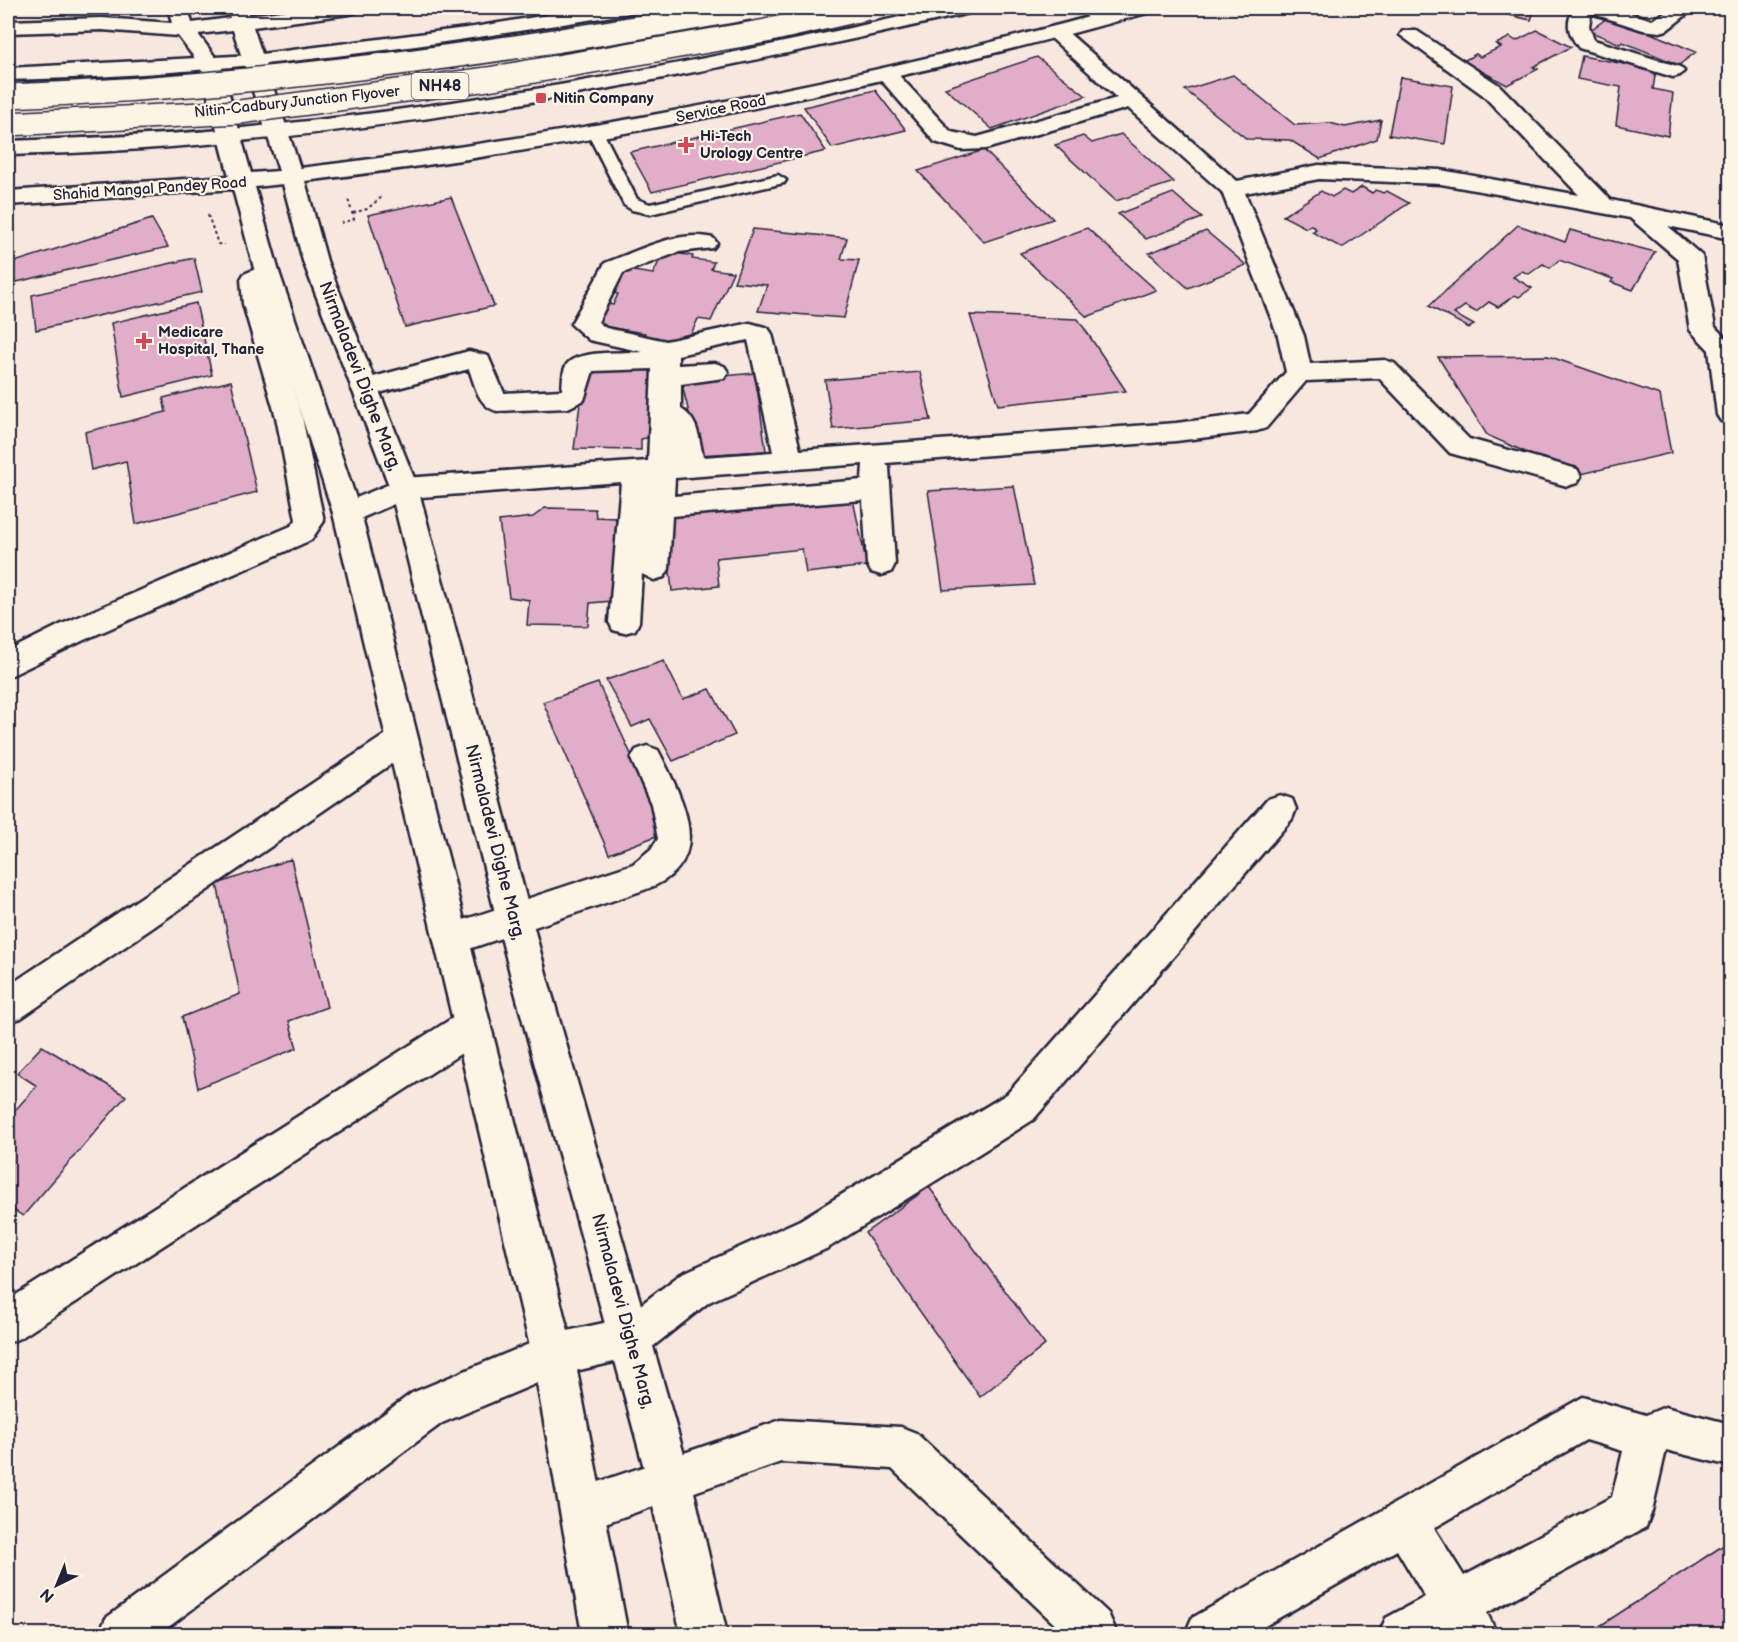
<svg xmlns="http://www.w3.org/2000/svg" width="1738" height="1642" font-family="'Balsamiq Sans',sans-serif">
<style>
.building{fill:#e1adc9;stroke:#22223b;stroke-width:1.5}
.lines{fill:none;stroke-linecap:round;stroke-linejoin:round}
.lane-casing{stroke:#22223b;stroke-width:5}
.street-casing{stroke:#22223b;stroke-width:5}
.secondary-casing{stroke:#22223b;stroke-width:5}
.highway-casing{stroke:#22223b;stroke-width:5}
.path{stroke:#22223b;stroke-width:2;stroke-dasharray:3 3;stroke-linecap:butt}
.lane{fill:#fcf5e5;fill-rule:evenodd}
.street{fill:#fcf5e5;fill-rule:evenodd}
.secondary{fill:#fcf5e5;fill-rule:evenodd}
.highway{fill:#fcf5e5;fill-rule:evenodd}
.highway-bridge-casing{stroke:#22223b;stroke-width:26;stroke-linecap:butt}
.highway-bridge{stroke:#fcf5e5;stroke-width:23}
.poi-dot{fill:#d1495b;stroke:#fcf5e5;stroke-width:2}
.labels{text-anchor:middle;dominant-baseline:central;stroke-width:4.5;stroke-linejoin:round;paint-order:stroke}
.far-poi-label{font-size:15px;font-weight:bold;fill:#22223b;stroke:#fcf5e5;text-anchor:start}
.far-street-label{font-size:15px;fill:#22223b;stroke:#fcf5e5}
.shield{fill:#fcf5e5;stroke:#63616e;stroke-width:1.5}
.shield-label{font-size:16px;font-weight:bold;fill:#22223b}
.street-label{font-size:18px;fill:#22223b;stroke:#fcf5e5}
</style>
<rect width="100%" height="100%" fill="#f7e7df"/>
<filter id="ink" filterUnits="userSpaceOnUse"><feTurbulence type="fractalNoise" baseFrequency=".0167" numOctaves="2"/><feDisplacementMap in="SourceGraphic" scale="12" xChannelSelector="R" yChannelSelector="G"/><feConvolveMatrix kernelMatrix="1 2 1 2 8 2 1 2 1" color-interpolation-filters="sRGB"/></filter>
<g filter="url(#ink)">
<path class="building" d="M1478 8H1535L1531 20Z
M1610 16 1696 52 1679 65 1623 42 1620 44 1589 31Z
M1537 30 1571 47 1533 67 1538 69 1507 85 1463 61 1476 54 1480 57 1501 47 1496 44 1510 37 1516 41Z
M1582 56 1656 70 1653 89 1673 93 1668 136 1616 125 1621 87 1577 79Z
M1037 57 1086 96 992 129 945 88Z
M1233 75 1295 125 1330 123 1345 127 1381 120 1377 139 1320 159 1290 140 1247 139 1185 90Z
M1400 77 1453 86 1445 144 1389 135Z
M875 90 906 130 832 148 804 107Z
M800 113 826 151 652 192 630 152Z
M1121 134 1174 182 1116 201 1055 145 1083 136 1092 143Z
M984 150 1053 219 984 242 918 171Z
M1362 187 1372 193 1376 190 1383 193 1387 191 1409 203 1342 248 1312 232 1316 229 1311 225 1306 228 1283 216 1321 191 1332 197 1343 190 1351 194Z
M1173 193 1202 218 1146 239 1118 214Z
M451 197 494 306 405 327 368 215Z
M152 219 168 247 8 284V264Z
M1518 225 1565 242 1570 230 1655 252 1633 290 1611 282 1613 279 1559 260 1550 268 1543 264 1529 274 1522 271 1513 277 1532 288 1519 297 1515 295 1498 307 1489 302 1476 312 1465 306 1454 314 1474 325 1469 328 1429 306Z
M1087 228 1156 290 1087 317 1020 253Z
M753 229 847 238 841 259 859 260 844 318 758 311 767 285 734 282Z
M1206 231 1246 265 1188 288 1149 253Z
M664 251 693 256 692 259 714 262 711 269 733 272 711 321 698 319 686 345 642 338 645 333 593 325 600 311 604 312 608 304 613 305 618 294 608 292 620 269 653 274Z
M194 258 202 292 36 330 32 295Z
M196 303 212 375 123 397 111 323Z
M970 315 1078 319 1126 391 998 405Z
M1548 356 1660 395 1671 453 1577 475 1487 435 1438 357Z
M652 364 655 436 641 439V450L574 449 585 367Z
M920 372 931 420 833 429 825 380Z
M755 373 766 451 699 455 681 380Z
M231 381 257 492 136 524 126 461 91 470 85 432 166 412 163 398Z
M1014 486 1034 585 943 590 928 491Z
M852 495 867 566 806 573 802 549 716 558 719 586 672 591 664 514Z
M545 508 595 509 596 517 616 518 612 601 590 603 588 626 527 625 529 600 509 597 499 521 533 517Z
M664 661 683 699 710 689 735 735 673 761 650 719 632 727 606 680Z
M598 683 667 832 609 854 543 702Z
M291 859 327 1007 289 1021 297 1048 198 1088 182 1017 240 994 217 884Z
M42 1046 126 1096 23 1216 8 1206V1118L37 1086 17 1073Z
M929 1187 1045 1345 980 1397 865 1233Z
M1730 1541V1634H1587L1609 1620Z"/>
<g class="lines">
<g class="lane-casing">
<path id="lane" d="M595 127 603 132 637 199 650 204 778 175 786 180 784 183 650 214 632 210 624 205 587 132Z"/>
</g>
<g class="street-casing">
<path id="street" d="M1575 8H1614L1652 20 1673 8H1695L1667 30 1660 32 1643 30 1591 13 1589 26 1594 40 1680 67 1684 71 1680 75 1673 77 1579 48C1569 35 1564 22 1575 8Z
M1056 26 1063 28 1237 181 1319 165 1441 170 1579 195 1483 95 1400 35 1403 31H1417L1499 85 1611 200 1730 225V239L1668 226 1702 256 1715 327 1730 343V424L1721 421 1717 415 1709 350 1690 330 1678 259 1630 218 1441 184 1319 179 1245 193 1304 336 1310 364 1385 360 1394 363 1469 439 1577 469 1581 476 1577 483 1567 486 1450 453 1379 378 1306 381 1266 428 1257 431 1176 441 886 463 889 467 895 564 891 572 881 575 871 572 867 564 863 500 672 516 669 569 664 577 654 580 642 574 639 622 635 630 624 633 613 630 609 622 621 482 408 498 357 520 347 523 337 520 333 513 337 506 404 478 648 461 652 369 593 371 584 400 568 408 497 411C478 406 475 385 469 369L364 397 355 394 351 388 355 382 469 351 488 356 504 393 562 390C563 382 562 369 568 363 581 350 625 353 643 352L589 340 571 324 605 263C638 251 678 229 713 238L717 243 713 248 679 252 623 273 598 322 606 328 666 341 750 323 768 328 772 334 800 450 1176 423 1249 414 1286 372 1278 336 1222 192 1128 108 986 149 961 150 935 142 876 74 880 70H894L951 132 977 137 1117 98 1049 36 1046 32 1049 28ZM748 340 773 452 703 457C699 438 698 419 681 409V384L724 378 728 372 724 366 715 363 678 365V355ZM863 464 862 480 674 496 675 478Z
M267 264 276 267 279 272 266 282 267 304 302 417 324 521 311 540 84 640 8 677V651L62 624 291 526 296 520 276 417 243 304 241 279 244 274Z
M402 727 413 731 418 740 413 749 21 1018 8 1022V986L391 731Z
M647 746 658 750C683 800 719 863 644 890L451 955 439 950 434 939 439 928 633 864 651 849 658 839 651 804 631 759 636 750Z
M1280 795 1292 799 1296 809 1292 819 1033 1120 828 1248 709 1302 646 1352 631 1358 554 1376 442 1423 159 1634H99L106 1618 412 1393 553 1334 622 1319 681 1274 800 1220 1007 1094 1268 799Z
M472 1009 485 1014 490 1026 485 1038 22 1337 8 1343V1300L459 1014Z
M1583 1397 1646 1415 1665 1407 1730 1424V1466L1666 1450 1652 1511 1646 1527 1487 1613 1497 1634H1379L1386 1618 1425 1597 1397 1550 1251 1634H1185L1192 1618ZM1586 1440 1623 1451 1612 1497 1464 1576 1434 1528Z
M781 1420 901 1427 916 1433 1108 1613 1115 1629 1113 1634H1065L892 1469 781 1462 582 1531 566 1525 560 1509 566 1493Z"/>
</g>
<g class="secondary-casing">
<path id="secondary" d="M168 8H188L192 23 230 18 227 8H247L249 15 307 8H359L356 12 349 14 253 27 300 168C578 135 853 82 1122 8H1153L1150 12C873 89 591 147 305 181L327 261 418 488 547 977 691 1479 727 1634H681L647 1479 511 977 390 488 303 261 283 184 255 187 279 272 361 513 574 1355 628 1634H582L532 1355 333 513 255 272 233 189 8 205V191L229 176 200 65 178 36 102 30 8 33V21L102 18 172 23ZM233 30 279 171 251 173 221 65 198 34Z"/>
</g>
<g class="highway-casing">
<path id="highway" d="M591 8H635L632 12 625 14C420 48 215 76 8 80V68L253 55 474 27Z
M940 8H975L972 12 965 14C650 86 331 148 8 155V141C82 138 157 136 231 129 470 107 706 61 940 8Z
M1080 8H1102L1113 19 1110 23C1097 27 1087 19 1080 8Z"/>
</g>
<path class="path" d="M353 213 367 209 383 196
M208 215 218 244 224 245
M341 223 354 219 348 199"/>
<use href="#lane" class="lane"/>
<use href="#street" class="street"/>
<use href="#secondary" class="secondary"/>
<use href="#highway" class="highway"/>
<g class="highway-bridge-casing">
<path id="highway-bridge" d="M8 96C258 87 503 53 749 8
M8 124 240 112 488 79 766 31 867 8"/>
</g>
<use href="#highway-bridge" class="highway-bridge"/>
</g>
</g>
<g class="poi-dot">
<rect x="535" y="92" width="12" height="12" rx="3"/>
<path d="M683 136h6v6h6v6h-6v6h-6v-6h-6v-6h6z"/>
<path d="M141 332h6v6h6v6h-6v6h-6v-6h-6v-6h6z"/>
</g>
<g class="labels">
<g class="far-poi-label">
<text x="553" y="98">Nitin Company</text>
<text x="700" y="136">Hi-Tech<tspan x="700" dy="17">Urology Centre</tspan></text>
<text x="158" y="332">Medicare<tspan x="158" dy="17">Hospital, Thane</tspan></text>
</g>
<g class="far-street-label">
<text transform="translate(297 102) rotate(-6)">Nitin-Cadbury Junction Flyover</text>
<text transform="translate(721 109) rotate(-11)">Service Road</text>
<text transform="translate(150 189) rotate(-4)">Shahid Mangal Pandey Road</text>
</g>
<rect class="shield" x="411.5" y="73" width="57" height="26" rx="4.5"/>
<g class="shield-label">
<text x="440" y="86">NH48</text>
</g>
<g class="street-label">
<text transform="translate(360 376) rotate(69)">Nirmaladevi Dighe Marg,</text>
<text transform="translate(495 842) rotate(76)">Nirmaladevi Dighe Marg,</text>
<text transform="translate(623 1311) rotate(75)">Nirmaladevi Dighe Marg,</text>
</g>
</g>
<rect width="1738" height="1642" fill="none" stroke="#fcf5e5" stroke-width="30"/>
<rect x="15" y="15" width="1708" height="1612" fill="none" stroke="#22223b" stroke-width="2" filter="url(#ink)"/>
<g transform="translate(57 1585) rotate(223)" stroke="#fcf5e5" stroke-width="4.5" paint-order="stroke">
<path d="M0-4.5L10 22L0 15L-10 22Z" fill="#22223b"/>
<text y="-9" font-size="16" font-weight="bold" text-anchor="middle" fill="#22223b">N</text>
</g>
</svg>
